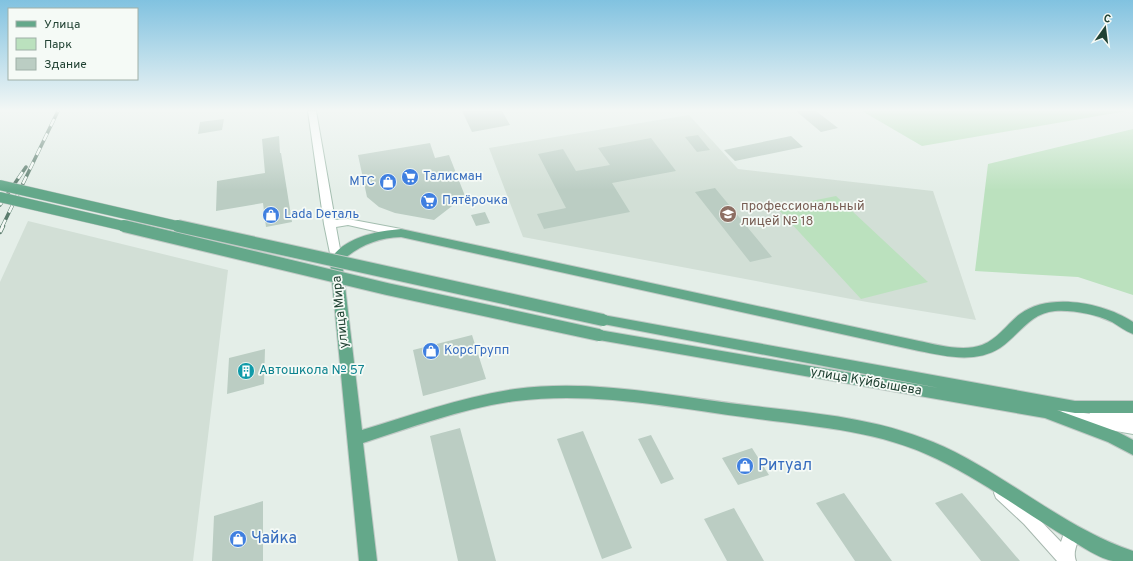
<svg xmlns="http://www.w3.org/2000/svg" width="1133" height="561" font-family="Overpass,sans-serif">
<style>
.built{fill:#d2dfd6}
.green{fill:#bbe1be}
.building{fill:#bbcdc3}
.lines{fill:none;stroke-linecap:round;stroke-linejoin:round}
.minor-casing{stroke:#a6b7ae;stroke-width:2}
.secondary-casing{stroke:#a4beb0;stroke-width:2}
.primary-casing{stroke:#c1cac6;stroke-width:2}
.minor{fill:#fff;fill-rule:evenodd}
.secondary{fill:#fff;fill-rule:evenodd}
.primary{fill:#64a88a;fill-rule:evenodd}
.rail-far1-casing{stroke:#5c7d6e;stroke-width:3.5}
.rail-casing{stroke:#5c7d6e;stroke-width:4.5}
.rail-far1{stroke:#f5faf6;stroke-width:2.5;stroke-dasharray:8;stroke-linecap:butt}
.rail{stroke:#f5faf6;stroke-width:3;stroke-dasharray:9;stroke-linecap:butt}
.primary-bridge-far1-casing{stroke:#c1cac6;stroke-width:11;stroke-linecap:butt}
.primary-bridge-casing{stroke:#c1cac6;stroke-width:14;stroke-linecap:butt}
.primary-bridge-far1{stroke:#64a88a;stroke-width:10}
.primary-bridge{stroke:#64a88a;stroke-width:12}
.labels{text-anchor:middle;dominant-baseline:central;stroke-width:3.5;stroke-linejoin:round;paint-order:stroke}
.shop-label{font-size:13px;fill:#366cbe;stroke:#f5faf6;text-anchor:start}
.education-label{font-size:13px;fill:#785e54;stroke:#f5faf6;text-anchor:start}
.street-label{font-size:13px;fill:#214233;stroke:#f5faf6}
.culture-label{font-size:13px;fill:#0d838f;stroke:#f5faf6;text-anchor:start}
.near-shop-label{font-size:16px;fill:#366cbe;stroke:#f5faf6;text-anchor:start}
</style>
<rect width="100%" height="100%" fill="#e4eee8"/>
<path class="built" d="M689 115 738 169 933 191 976 320 867 302 523 237 489 148Z
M28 221 228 270 193 561H0V282Z"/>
<path class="green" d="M862 111H1127L922 146Z
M1133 129V295L1078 277 975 271 988 164Z
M836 196 928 282 861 299 777 208Z"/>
<path class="building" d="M462 111H502L510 125 472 132Z
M796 111H816L838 128 821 132Z
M224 119 222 130 198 134 200 122Z
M698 135 710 150 697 152 685 137Z
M279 136 280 153H281L292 222 266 227 263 203 216 211 217 181 265 173 262 139Z
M791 136 803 147 735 161 724 150Z
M651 138 676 171 612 183 630 212 544 229 537 214 566 208 538 154 563 149 576 171 610 165 598 148Z
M430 143 435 158 449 155 465 196 434 220 395 213 379 207 367 197 358 155Z
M715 188 772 257 750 262 695 192Z
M485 212 490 223 476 226 471 215Z
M472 335 486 379 423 396 413 350Z
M265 349 264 384 227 394 229 358Z
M460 428 496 561H458L430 436Z
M583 431 632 548 602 559 557 439Z
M651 435 674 479 661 484 638 439Z
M752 448 769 475 738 485 722 458Z
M844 493 892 561H855L816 503Z
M962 493 1020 561H981L935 503Z
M263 501V561H212L214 516Z
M734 508 764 561H727L704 519Z"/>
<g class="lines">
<g class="minor-casing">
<path id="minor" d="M1001 486 1006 488 1034 514 1061 542 1066 527 1072 524 1078 527C1083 539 1071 548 1076 561H1057L1024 524 996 498 994 493 996 488Z"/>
</g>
<g class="secondary-casing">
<path id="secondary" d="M308 111H316L335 220 348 219 401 229 405 231 407 233 405 235 401 237 348 225 336 227 342 260 340 263H332L324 224Z
M1095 404 1133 411V434L1065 422 1060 420 1058 416 1060 412 1065 410 1090 414 1088 410 1090 406Z"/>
</g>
<g class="primary-casing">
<path id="primary" d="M401 229 919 341C938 345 963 352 982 345 998 339 1007 324 1020 314 1050 292 1104 303 1133 322V334C1125 331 1119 326 1112 322 1094 314 1074 310 1055 311 1030 313 1019 335 1000 348 975 364 945 356 919 351L401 237C378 238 359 245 342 261L362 430C412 415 462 397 515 389 595 378 675 397 754 406 815 413 876 418 933 442 1003 471 1061 527 1133 551V561C1127 561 1119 561 1113 561 1100 559 1081 546 1069 539 1025 513 983 481 937 459 878 430 814 427 751 418 673 408 595 391 516 401 464 408 413 427 363 443L377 561H359L330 260C344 237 377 231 401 229Z
M603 315 1075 401H1133V413H1075L1057 410 1118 432 1133 440V455L1108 442 1045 418 599 340 594 339 592 335 594 331 599 330 939 388 598 323 597 320 598 317Z"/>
</g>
<use href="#minor" class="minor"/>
<use href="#secondary" class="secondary"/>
<use href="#primary" class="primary"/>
<g class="rail-far1-casing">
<path id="rail-far1" d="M0 205 26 167
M2 227 58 111"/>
</g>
<g class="rail-casing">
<path id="rail" d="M0 232 3 226"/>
</g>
<use href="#rail-far1" class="rail-far1"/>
<use href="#rail" class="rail"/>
<g class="primary-bridge-far1-casing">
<path id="primary-bridge-far1" d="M0 185 182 227
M0 197 128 227"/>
</g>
<g class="primary-bridge-casing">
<path id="primary-bridge" d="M124 226 387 289 599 335
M178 226 603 320"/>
</g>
<use href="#primary-bridge-far1" class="primary-bridge-far1"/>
<use href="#primary-bridge" class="primary-bridge"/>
</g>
<linearGradient id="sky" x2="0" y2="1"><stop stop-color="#81c2e0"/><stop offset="0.58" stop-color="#f3f7f5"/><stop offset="1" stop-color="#f3f7f5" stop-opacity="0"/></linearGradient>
<rect width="1133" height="190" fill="url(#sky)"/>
<defs>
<g id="supermarket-disc" transform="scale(0.9)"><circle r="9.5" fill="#3f7fe0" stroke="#f5faf6"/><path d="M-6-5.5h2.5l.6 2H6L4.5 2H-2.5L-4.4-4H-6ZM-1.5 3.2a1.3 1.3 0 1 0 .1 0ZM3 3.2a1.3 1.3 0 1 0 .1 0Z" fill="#fff"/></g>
<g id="shop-disc" transform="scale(0.9)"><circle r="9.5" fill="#3f7fe0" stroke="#f5faf6"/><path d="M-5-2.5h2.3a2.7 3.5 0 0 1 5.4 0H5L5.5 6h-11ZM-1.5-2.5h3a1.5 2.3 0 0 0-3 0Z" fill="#fff"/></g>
<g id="university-disc" transform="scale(0.9)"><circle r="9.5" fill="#8d6e63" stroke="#f5faf6"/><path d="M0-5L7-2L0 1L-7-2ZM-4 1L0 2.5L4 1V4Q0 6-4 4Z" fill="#fff"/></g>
<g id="building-disc" transform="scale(0.9)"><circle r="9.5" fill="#0f9aa8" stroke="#f5faf6"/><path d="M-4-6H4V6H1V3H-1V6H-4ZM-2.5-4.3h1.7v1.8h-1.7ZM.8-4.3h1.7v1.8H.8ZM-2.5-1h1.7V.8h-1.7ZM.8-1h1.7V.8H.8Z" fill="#fff"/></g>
</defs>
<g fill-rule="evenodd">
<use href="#supermarket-disc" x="410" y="177"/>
<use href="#shop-disc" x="388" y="182"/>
<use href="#supermarket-disc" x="429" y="201"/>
<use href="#university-disc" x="728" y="214"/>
<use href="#shop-disc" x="271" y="215"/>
<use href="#shop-disc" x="431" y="351"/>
<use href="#building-disc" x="246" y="371"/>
<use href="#shop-disc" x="745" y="466"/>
<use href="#shop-disc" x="238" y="539"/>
</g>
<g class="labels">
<g class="shop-label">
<text x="423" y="177">Талисман</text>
<text x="375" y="182" text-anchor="end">МТС</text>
<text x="442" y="201">Пятёрочка</text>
<text x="284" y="215">Lada Dеталь</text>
<text x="444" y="351">КорсГрупп</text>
</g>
<g class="education-label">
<text x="741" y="207">профессиональный<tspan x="741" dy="15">лицей № 18</tspan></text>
</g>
<g class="street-label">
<text transform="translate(341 312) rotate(-96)">улица Мира</text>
<text transform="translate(866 382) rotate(10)">улица Куйбышева</text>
</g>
<g class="culture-label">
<text x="259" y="371">Автошкола № 57</text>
</g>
<g class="near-shop-label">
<text x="758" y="466">Ритуал</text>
<text x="251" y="539">Чайка</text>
</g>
</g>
<rect x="8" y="8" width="130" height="72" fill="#f5faf6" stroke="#a0b0a8"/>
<rect x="16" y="21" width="20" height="6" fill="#64a88a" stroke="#a0b0a8"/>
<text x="44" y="28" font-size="12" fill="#214233">Улица</text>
<rect x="16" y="38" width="20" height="12" fill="#bbe1be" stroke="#a0b0a8"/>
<text x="44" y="48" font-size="12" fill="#214233">Парк</text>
<rect x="16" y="58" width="20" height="12" fill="#bbcdc3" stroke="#a0b0a8"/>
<text x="44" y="68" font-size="12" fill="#214233">Здание</text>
<g transform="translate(1105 28) rotate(14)" stroke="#f5faf6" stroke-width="3" paint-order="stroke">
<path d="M0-3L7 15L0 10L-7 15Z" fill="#214233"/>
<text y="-6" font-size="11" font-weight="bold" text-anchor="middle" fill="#214233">С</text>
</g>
</svg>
